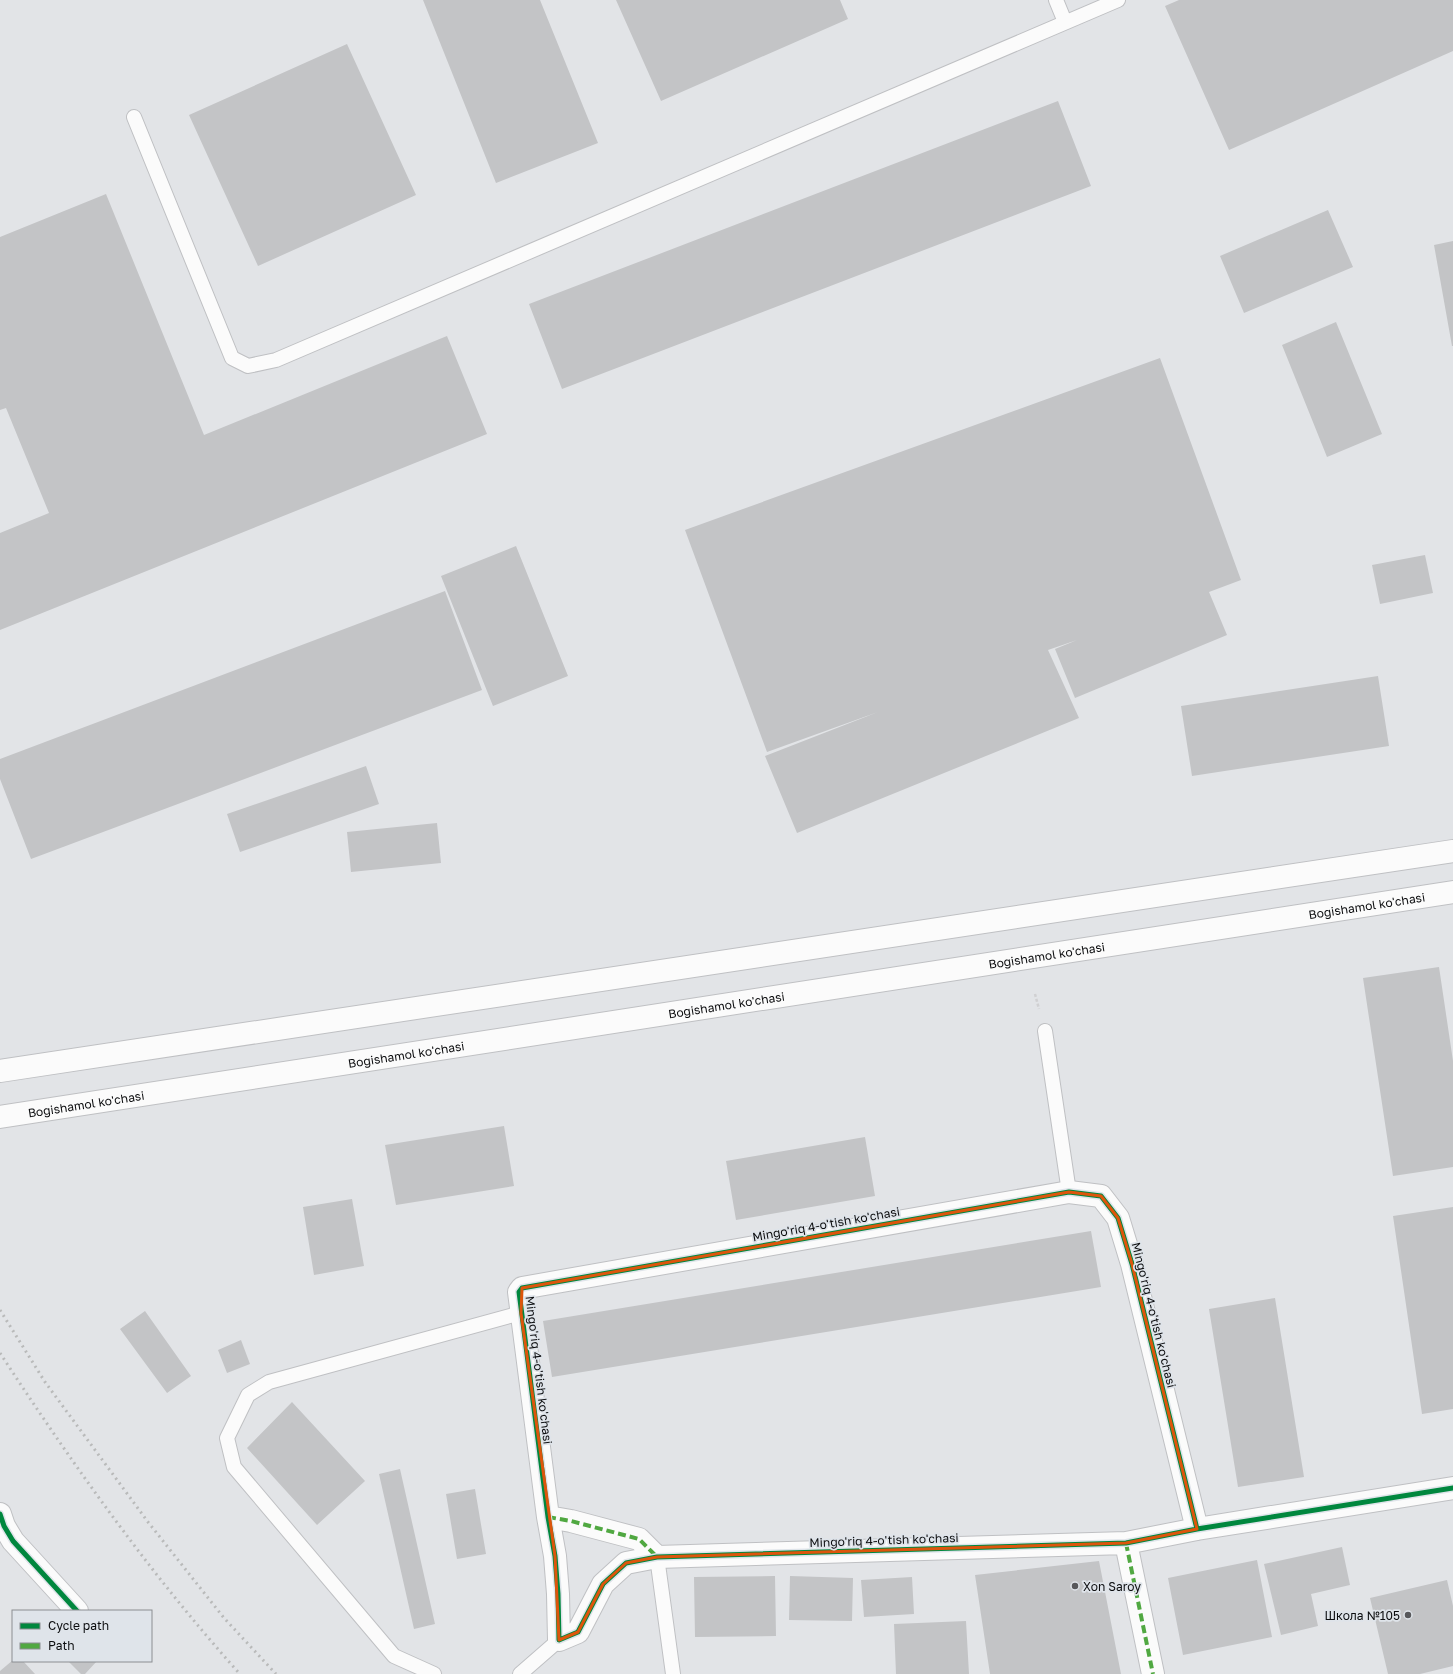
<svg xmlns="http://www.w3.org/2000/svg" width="1453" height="1674" font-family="'Golos Text',sans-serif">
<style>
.building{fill:#c3c4c6}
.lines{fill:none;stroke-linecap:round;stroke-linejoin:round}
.service-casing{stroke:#bfc0c3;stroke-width:16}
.minor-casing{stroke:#bfc0c3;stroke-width:24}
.secondary-casing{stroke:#bfc0c3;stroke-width:24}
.path{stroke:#d0d0d2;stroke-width:2.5;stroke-dasharray:3 2;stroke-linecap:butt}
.service{stroke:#fbfbfb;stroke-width:14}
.minor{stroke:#fbfbfb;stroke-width:22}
.secondary{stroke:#fbfbfb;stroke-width:22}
.rail{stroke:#b9baba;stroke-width:3;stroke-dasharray:2 4;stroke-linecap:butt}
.quiet{stroke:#50a841;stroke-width:4;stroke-dasharray:8 4;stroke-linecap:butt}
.cycleway-casing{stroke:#dfe4ea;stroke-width:8}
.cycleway{stroke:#00873e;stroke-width:5}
.marked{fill:none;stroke:#dd550c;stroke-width:3;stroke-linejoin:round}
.poi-dot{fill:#57585b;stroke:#dfe4ea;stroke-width:1.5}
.labels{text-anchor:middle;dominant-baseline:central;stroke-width:3.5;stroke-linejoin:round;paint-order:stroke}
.street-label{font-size:12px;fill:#0c0d0f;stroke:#dfe4ea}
.poi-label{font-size:12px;fill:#0c0d0f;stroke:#dfe4ea;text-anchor:start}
</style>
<rect width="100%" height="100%" fill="#e2e4e7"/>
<path class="building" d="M423 0H540L598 143 496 183Z
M616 0H840L848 19 661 101Z
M1179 0H1453V51L1229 150 1165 6Z
M347 44 416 195 258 266 189 115Z
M1058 101 1091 186 562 389 529 304Z
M106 194 204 435 447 336 487 434 0 630V533L49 513 6 408 0 410V237Z
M1328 210 1353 267 1244 313 1220 256Z
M1453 241V346H1452L1434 245Z
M1336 322 1382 434 1327 457 1282 345Z
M1160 358 1241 580 1209 592 1227 635 1075 698 1055 649 1077 640 1048 650 1079 718 797 833 765 756 878 712 767 752 685 530Z
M516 546 568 676 493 706 441 576Z
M1425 555 1433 593 1380 604 1372 565Z
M445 591 482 690 31 859 0 779V759Z
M1378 676 1389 746 1192 776 1181 706Z
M366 766 379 804 240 852 227 814Z
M437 823 441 863 351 872 347 832Z
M1439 967 1453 1061V1167L1393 1176 1363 978Z
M504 1126 514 1186 396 1205 385 1145Z
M865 1137 875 1196 736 1220 726 1161Z
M352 1199 364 1266 314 1275 303 1207Z
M1453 1207V1409L1422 1414 1393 1216Z
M1091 1231 1101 1287 552 1377 543 1321Z
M1275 1298 1304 1477 1238 1487 1209 1309Z
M145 1311 191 1376 167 1393 120 1329Z
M241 1340 250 1364 227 1373 218 1350Z
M292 1402 365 1481 317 1525 247 1448Z
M400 1469 435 1624 414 1629 379 1474Z
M475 1489 486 1554 457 1559 446 1494Z
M1342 1547 1350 1585 1311 1594 1318 1626 1281 1635 1264 1564Z
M1257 1560 1272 1637 1183 1655 1168 1578Z
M1099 1561 1121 1674H990L975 1575Z
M775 1576 776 1636 695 1637 694 1577Z
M790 1576 853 1578 852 1621 789 1620Z
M912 1577 914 1614 864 1617 861 1580Z
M1447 1580 1453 1606V1666L1420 1674H1388L1370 1598Z
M966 1621 969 1674H896L894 1624Z
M13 1660V1661H23L35 1674H0V1671Z
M68 1661H97L85 1674H81Z"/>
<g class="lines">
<g class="service-casing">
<path id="service" d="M1056 0 1065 22
M134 117 232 358 248 366 276 360 1118 0
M1045 1031 1069 1192
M657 1557 673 1674
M434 1674 394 1656 234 1467 227 1438 248 1395 269 1382 521 1313
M520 1674 559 1640"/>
</g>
<g class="minor-casing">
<path id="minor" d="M0 1514 4 1526 13 1541 77 1611
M548 1517 571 1521 639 1539 657 1557
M1197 1529 1132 1264 1118 1218 1101 1196 1069 1192 522 1288 519 1292 548 1517 555 1556 558 1594 559 1640 578 1632 603 1584 626 1563 657 1557 1126 1543 1197 1529 1453 1488
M1126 1543 1153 1674"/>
</g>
<g class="secondary-casing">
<g id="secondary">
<path d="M0 1071 1453 851"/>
<path id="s1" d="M0 1117 1453 892"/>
</g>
</g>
<path class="path" d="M1035 994 1039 1009"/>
<use href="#service" class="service"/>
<use href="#minor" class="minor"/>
<use href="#secondary" class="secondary"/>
<path class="rail" d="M0 1310 45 1382 148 1522 224 1618 276 1674
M0 1353C73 1465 151 1575 240 1674"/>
<path class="quiet" d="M548 1517 571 1521 639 1539 657 1557
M1126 1543 1153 1674"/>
<g class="cycleway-casing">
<path id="cycleway" d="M0 1514 4 1526 13 1541 77 1611
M1197 1529 1132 1264 1118 1218 1101 1196 1069 1192 522 1288 519 1292 548 1517 555 1556 558 1594 559 1640 578 1632 603 1584 626 1563 657 1557 1126 1543 1197 1529 1453 1488"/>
</g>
<use href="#cycleway" class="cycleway"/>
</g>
<path class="marked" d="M1069 1192 1101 1196 1118 1218 1132 1264 1197 1529 1126 1543 657 1557 626 1563 603 1584 578 1632 559 1640 555 1556 521 1313 522 1288Z"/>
<g class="poi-dot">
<circle cx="1075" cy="1586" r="4"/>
<circle cx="1408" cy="1615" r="4"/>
</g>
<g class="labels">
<g class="street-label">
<text stroke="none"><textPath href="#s1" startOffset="1383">Bogishamol ko'chasi</textPath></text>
<text stroke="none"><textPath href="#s1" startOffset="1059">Bogishamol ko'chasi</textPath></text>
<text stroke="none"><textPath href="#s1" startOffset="735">Bogishamol ko'chasi</textPath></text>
<text stroke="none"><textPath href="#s1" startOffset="411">Bogishamol ko'chasi</textPath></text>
<text stroke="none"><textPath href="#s1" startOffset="87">Bogishamol ko'chasi</textPath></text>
<text transform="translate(826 1224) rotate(-10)">Mingo'riq 4-o'tish ko'chasi</text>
<text transform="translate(1154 1315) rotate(76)">Mingo'riq 4-o'tish ko'chasi</text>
<text transform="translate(539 1370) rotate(83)">Mingo'riq 4-o'tish ko'chasi</text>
<text transform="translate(884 1540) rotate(-2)">Mingo'riq 4-o'tish ko'chasi</text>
</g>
<g class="poi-label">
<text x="1083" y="1586">Xon Saroy</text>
<text x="1400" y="1615" text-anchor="end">Школа №105</text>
</g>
</g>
<rect x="12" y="1610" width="140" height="52" fill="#dfe4ea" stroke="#8b8e92"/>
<rect x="20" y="1623" width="20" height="6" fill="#00873e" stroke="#8b8e92"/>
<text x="48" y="1630" font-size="12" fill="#0c0d0f">Cycle path</text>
<rect x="20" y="1643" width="20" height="6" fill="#50a841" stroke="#8b8e92"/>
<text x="48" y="1650" font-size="12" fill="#0c0d0f">Path</text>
</svg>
